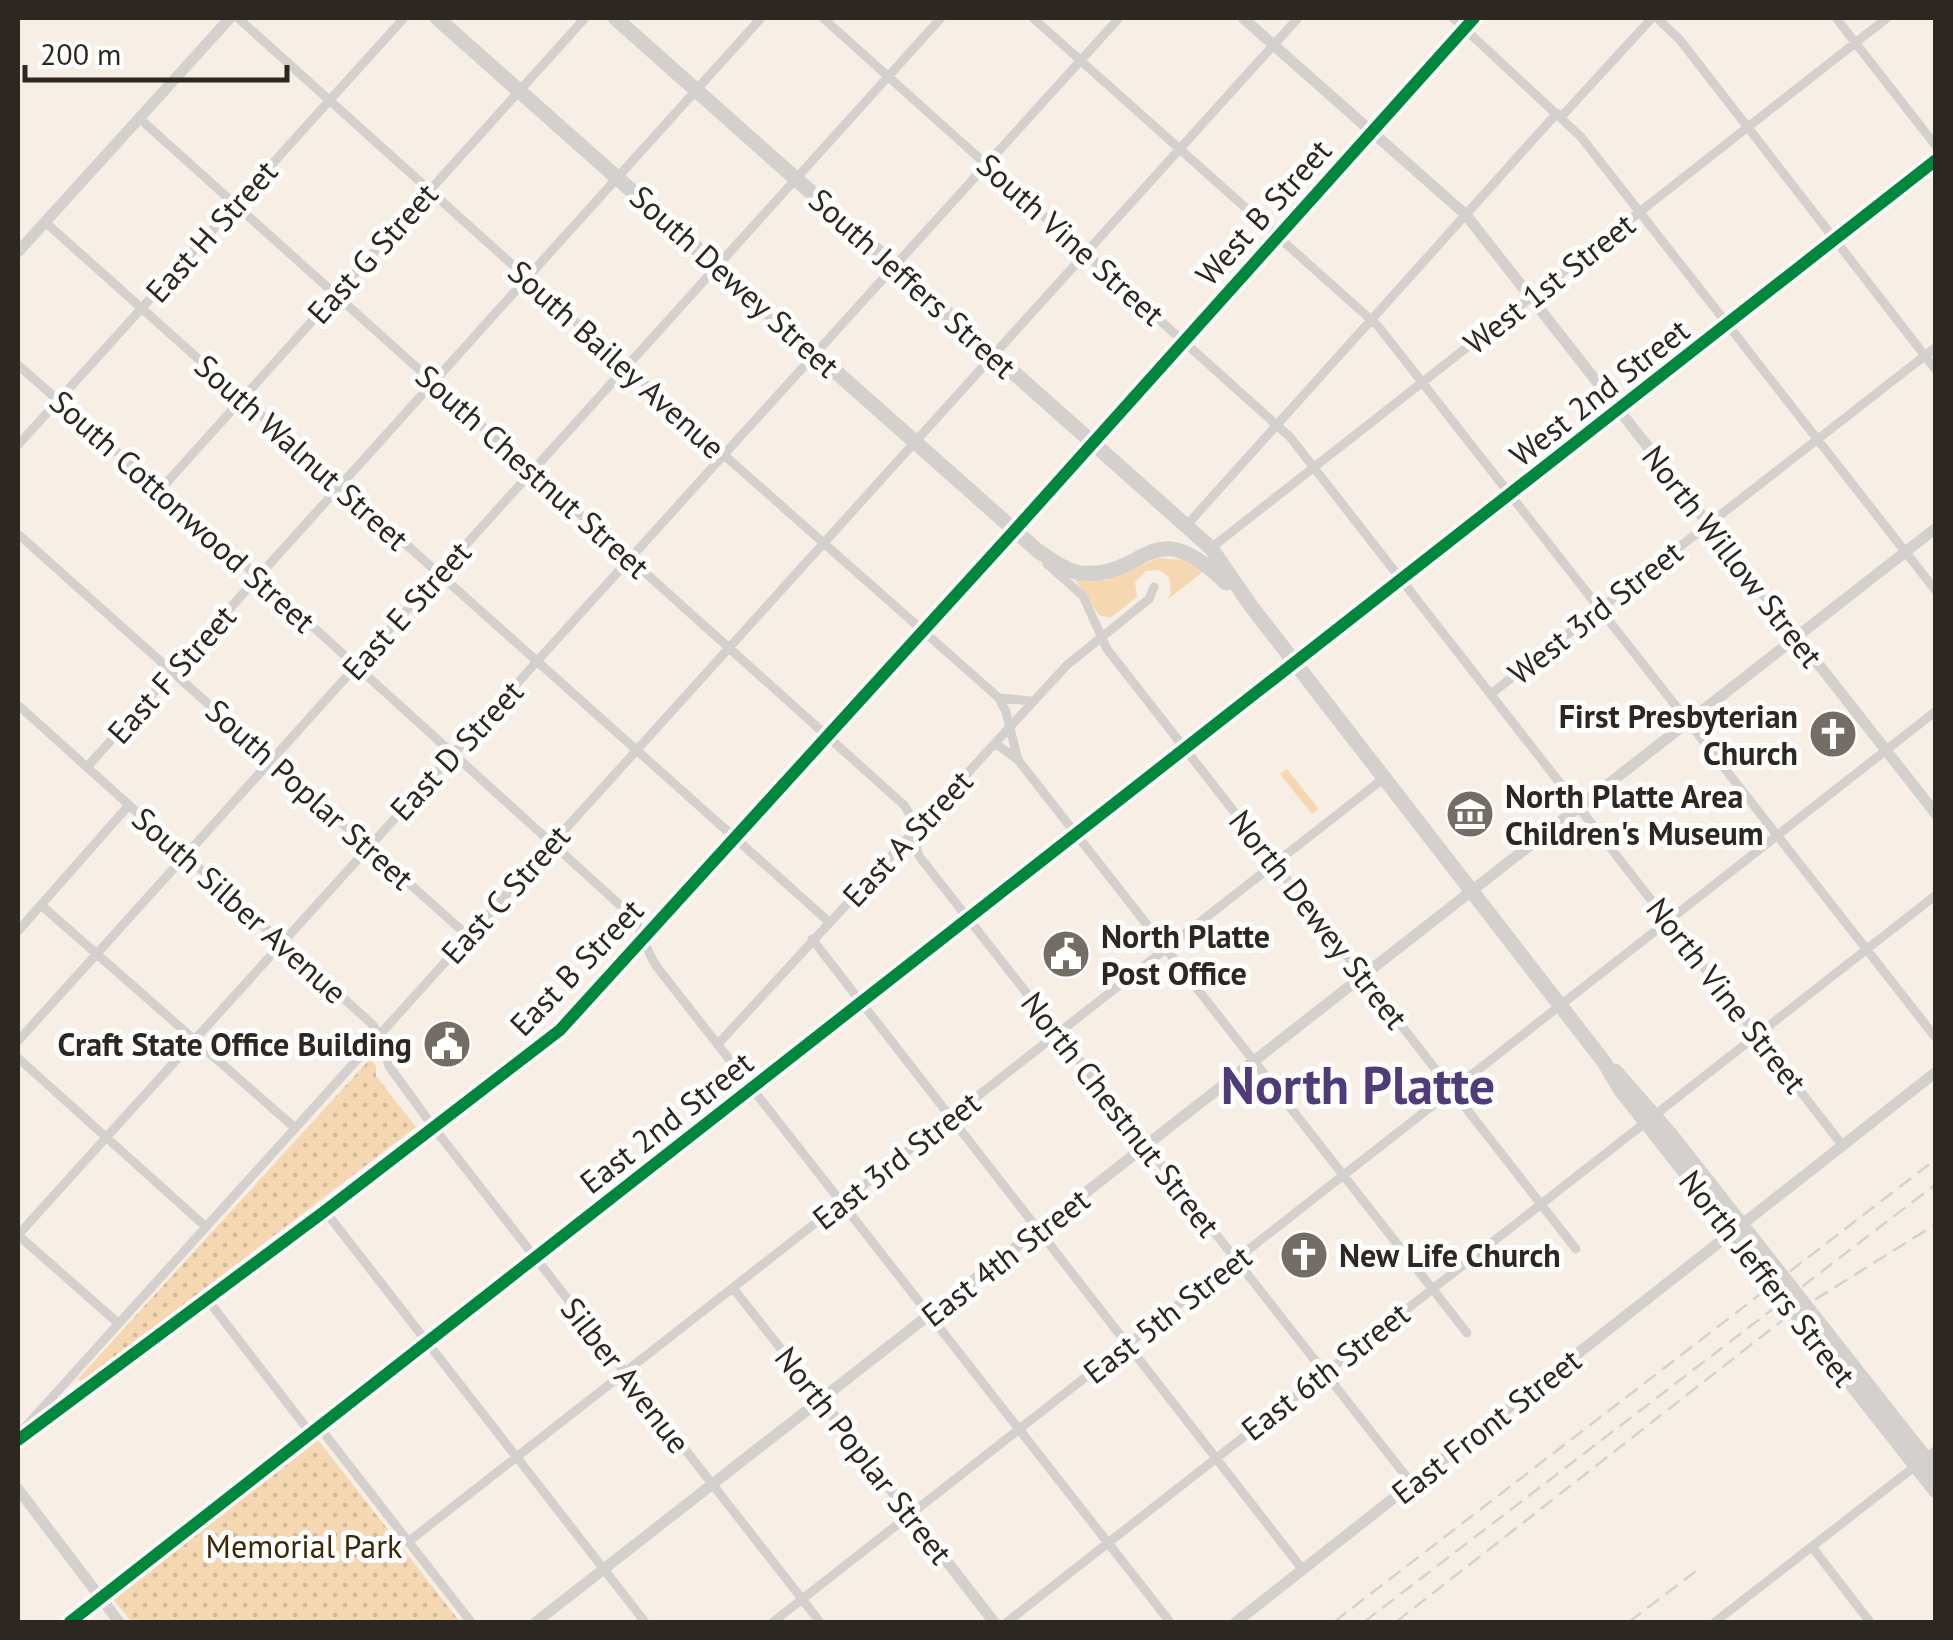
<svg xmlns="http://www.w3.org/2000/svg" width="1953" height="1640" font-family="'PT Sans',sans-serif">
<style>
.green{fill:#f5d7b2}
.park{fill:url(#park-dots)}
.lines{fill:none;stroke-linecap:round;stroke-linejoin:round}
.street{stroke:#d3d0cd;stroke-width:9}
.secondary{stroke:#d3d0cd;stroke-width:11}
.highway{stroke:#d3d0cd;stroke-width:15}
.rail{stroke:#d4d2d0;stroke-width:2.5;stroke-dasharray:15 8;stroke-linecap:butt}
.cycleway-casing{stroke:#fff;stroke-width:19}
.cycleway{stroke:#00873e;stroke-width:12}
.labels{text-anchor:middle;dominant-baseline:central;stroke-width:10;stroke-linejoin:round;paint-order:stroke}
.street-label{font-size:32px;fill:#2c2720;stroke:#fff}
.poi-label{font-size:32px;font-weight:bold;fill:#2c2720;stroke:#fff;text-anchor:start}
.park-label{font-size:32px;fill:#3f2703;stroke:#fff}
.town-label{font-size:52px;font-weight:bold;fill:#4e3b77;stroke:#fff}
</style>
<defs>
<pattern id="park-dots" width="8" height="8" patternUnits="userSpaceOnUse" patternTransform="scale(2.5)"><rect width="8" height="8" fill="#f5d7b2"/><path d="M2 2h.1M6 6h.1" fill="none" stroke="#d2b999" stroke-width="1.8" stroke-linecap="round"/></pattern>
</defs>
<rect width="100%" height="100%" fill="#f7efe6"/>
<path class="green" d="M1159 558 1183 560 1204 571 1167 600 1171 593 1169 577 1160 570 1146 571 1135 582 1137 597 1110 618 1099 615 1075 580H1106Z
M1287 769 1319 809 1312 814 1280 774Z"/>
<path class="park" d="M370 1059 376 1066V1076L416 1127 82 1382 78 1379Z
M318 1440 460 1622H132L113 1599Z"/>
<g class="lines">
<path class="street" d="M238 18 724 455 999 698 1006 712 1018 760 1467 1333
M823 18 1290 437 1843 1146
M1033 18 1378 326 1936 1038
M1453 18 1581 137 1936 591
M1657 18 1680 40 1936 370
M1836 18 1936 146
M1562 116 1652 18
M139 118 905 806C915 821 912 839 919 856L1413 1485
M45 222 828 921
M18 365 225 547 631 915C643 931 645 950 657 967L1170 1622
M18 445 404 18
M160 490 585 18
M1186 526 1557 113
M18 534 468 936
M1211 548 1887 18
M1047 564 1083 596 1107 649 1576 1249
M1492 693 1936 347
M999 698 1031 701
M18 705 372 1024 379 1034 389 1066 434 1128 820 1622
M995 743 1018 760
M87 767 761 18
M41 905 295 1128
M18 931 129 805
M812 939 1303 1570
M18 1041 941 18
M718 1044 1067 665 1149 599 1154 587
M18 1058 206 1227
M325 1211 645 1622
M18 1235 1119 18
M18 1235 118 1323
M733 1288 822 1401
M207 1299 312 1435
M320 1428 471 1622
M18 1435 1298 18
M408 1542 1384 778
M1812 1547 1870 1622
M70 1622 1936 160
M773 1622 1936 711
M1007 1622 1936 895
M1715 1622 1936 1450"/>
<path class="secondary" d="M1243 18 1466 215 1936 814
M18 252 230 18
M822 1401 994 1622
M18 1440 325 1211 560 1030 1014 531 1474 18
M18 1489 119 1622
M536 1622 1936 528
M1236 1622 1936 1072"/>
<path class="highway" d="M437 18 1038 551C1051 559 1065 571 1081 573 1147 579 1151 509 1226 583
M615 18 1211 548 1251 606 1604 1062 1620 1089 1936 1491
M1615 1071 1670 1134 1936 1472"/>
<path class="rail" d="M1334 1622 1936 1159
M1364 1622 1936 1184
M1396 1622 1784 1319 1936 1224
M1629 1622 1696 1571"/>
<g class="cycleway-casing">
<path id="cycleway" d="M18 1440 325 1211 560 1030 1014 531 1474 18
M70 1622 1936 160"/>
</g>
<use href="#cycleway" class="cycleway"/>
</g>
<defs>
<g id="church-disc" transform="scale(2.5)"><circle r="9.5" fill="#736d65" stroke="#fff"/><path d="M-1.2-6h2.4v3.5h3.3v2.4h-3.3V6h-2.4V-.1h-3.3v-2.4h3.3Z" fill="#fff"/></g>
<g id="museum-disc" transform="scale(2.5)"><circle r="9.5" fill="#736d65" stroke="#fff"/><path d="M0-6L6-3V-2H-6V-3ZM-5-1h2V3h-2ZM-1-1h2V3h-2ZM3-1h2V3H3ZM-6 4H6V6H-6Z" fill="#fff"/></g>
<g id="civic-disc" transform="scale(2.5)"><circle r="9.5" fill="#736d65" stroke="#fff"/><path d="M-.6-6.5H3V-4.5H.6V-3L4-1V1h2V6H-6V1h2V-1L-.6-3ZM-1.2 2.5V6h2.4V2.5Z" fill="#fff"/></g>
</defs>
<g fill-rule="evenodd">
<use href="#church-disc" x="1833" y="734"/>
<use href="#museum-disc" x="1470" y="814"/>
<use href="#civic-disc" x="1066" y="954"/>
<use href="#civic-disc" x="447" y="1044"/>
<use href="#church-disc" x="1304" y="1255"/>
</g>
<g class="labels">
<g class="street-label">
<text transform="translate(1263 212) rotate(-48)">West B Street</text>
<text transform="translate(211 231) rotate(-48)">East H Street</text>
<text transform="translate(1071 239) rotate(42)">South Vine Street</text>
<text transform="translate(372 253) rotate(-48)">East G Street</text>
<text transform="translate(735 281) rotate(42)">South Dewey Street</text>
<text transform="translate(913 283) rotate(42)">South Jeffers Street</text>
<text transform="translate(1549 283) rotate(-38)">West 1st Street</text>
<text transform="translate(617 359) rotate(42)">South Bailey Avenue</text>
<text transform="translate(1599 392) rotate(-38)">West 2nd Street</text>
<text transform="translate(302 452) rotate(42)">South Walnut Street</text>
<text transform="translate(533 471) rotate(42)">South Chestnut Street</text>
<text transform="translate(183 511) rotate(42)">South Cottonwood Street</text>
<text transform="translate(1733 556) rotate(52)">North Willow Street</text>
<text transform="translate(406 610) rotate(-48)">East E Street</text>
<text transform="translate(1595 612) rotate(-38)">West 3rd Street</text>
<text transform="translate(171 674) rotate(-48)">East F Street</text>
<text transform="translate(456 750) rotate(-47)">East D Street</text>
<text transform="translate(310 794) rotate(42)">South Poplar Street</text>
<text transform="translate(907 838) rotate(-47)">East A Street</text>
<text transform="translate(505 894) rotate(-48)">East C Street</text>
<text transform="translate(240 905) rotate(42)">South Silber Avenue</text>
<text transform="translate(1319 919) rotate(52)">North Dewey Street</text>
<text transform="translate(576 967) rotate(-46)">East B Street</text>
<text transform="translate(1727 995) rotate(52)">North Vine Street</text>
<text transform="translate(1121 1114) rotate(52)">North Chestnut Street</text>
<text transform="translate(666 1122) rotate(-38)">East 2nd Street</text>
<text transform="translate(896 1160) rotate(-38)">East 3rd Street</text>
<text transform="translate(1005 1257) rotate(-38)">East 4th Street</text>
<text transform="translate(1768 1278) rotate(52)">North Jeffers Street</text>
<text transform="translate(1167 1314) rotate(-38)">East 5th Street</text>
<text transform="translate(1325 1371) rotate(-38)">East 6th Street</text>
<text transform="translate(626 1375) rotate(52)">Silber Avenue</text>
<text transform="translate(1486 1426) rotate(-38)">East Front Street</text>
<text transform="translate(864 1455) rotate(52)">North Poplar Street</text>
</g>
<g class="poi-label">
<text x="1798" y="716" text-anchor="end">First Presbyterian<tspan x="1798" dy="37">Church</tspan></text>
<text x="1505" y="796">North Platte Area<tspan x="1505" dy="37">Children's Museum</tspan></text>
<text x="1101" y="936">North Platte<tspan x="1101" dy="37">Post Office</tspan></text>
<text x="412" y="1044" text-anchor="end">Craft State Office Building</text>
<text x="1339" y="1255">New Life Church</text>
</g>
<g class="park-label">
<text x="304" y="1546">Memorial Park</text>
</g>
<g class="town-label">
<text x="1358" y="1084">North Platte</text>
</g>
</g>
<rect width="1953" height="1640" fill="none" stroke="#2c2720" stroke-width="40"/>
<path d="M25 65v15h262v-15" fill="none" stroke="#2c2720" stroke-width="5"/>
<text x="40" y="65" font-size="30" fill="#2c2720" stroke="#ffffff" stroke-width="8" paint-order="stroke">200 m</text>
</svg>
